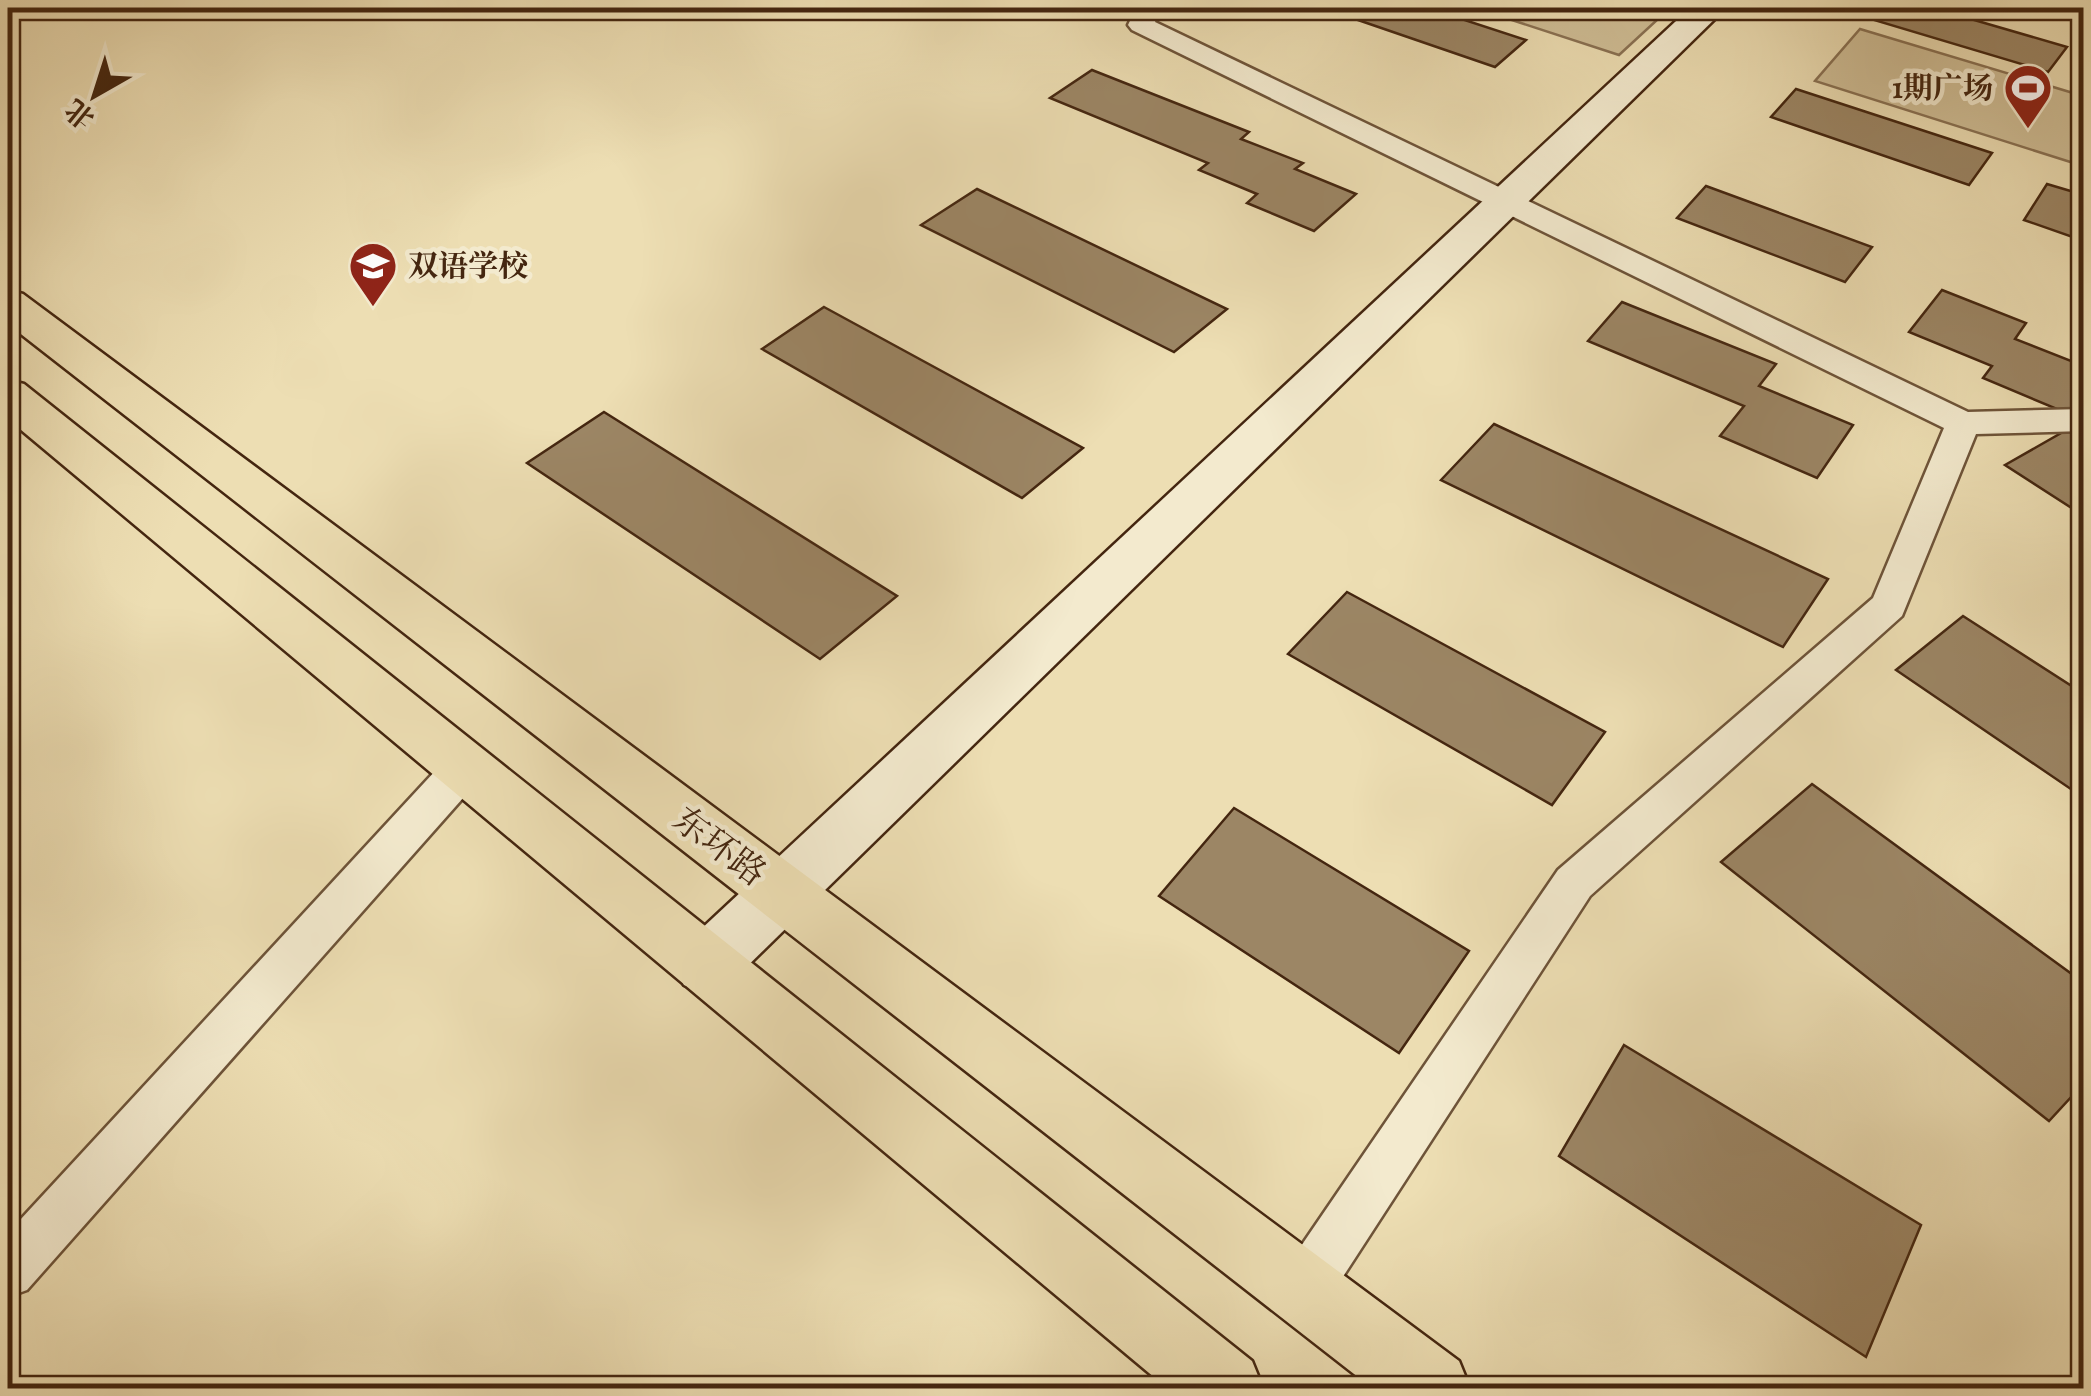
<svg xmlns="http://www.w3.org/2000/svg" width="2091" height="1396" font-family="Alegreya,'Noto Serif SC',serif">
<style>
.green{fill:#d0bf97;stroke:#8a7254;stroke-width:2.5}
.building{fill:#9c8665;stroke:#442610;stroke-width:2.5}
.lines{fill:none;stroke-linecap:round;stroke-linejoin:round}
.street-casing{stroke:#6e5439;stroke-width:5}
.secondary-casing{stroke:#442610;stroke-width:5}
.primary-casing{stroke:#442610;stroke-width:5}
.street{fill:#f3eace;fill-rule:evenodd}
.secondary{fill:#f3eace;fill-rule:evenodd}
.primary{fill:#eddeb3;fill-rule:evenodd}
.labels{text-anchor:middle;dominant-baseline:central;stroke-width:9;stroke-linejoin:round;paint-order:stroke}
.far-poi-label{font-size:30px;font-weight:bold;fill:#442610;stroke:#f3eace;text-anchor:end}
.street-label{font-size:35px;fill:#442610;stroke:#f3eace}
</style>
<rect width="100%" height="100%" fill="#eddeb3"/>
<filter id="stains"><feTurbulence type="fractalNoise" baseFrequency=".002" numOctaves="4"/><feColorMatrix values="0 0 0 0 .2 0 0 0 0 .09 0 0 0 0 .02 0 0 0 .5 -.17"/></filter>
<radialGradient id="worn" r=".72"><stop offset=".6" stop-color="#630" stop-opacity="0"/><stop offset="1" stop-color="#630" stop-opacity=".3"/></radialGradient>
<path class="green" d="M1475 8H1670L1619 55Z
M1860 29 2083 96V166L1815 81Z"/>
<path class="building" d="M1323 8H1428L1526 40 1495 67Z
M1873 8H1933L2067 47 2048 72 1864 17Z
M1092 70 1249 132 1241 139 1303 163 1295 169 1356 194 1314 231 1247 203 1257 194 1199 170 1208 163 1050 98Z
M1796 89 1992 153 1969 185 1771 117Z
M2047 184 2084 195V241L2024 220Z
M1706 186 1872 247 1845 282 1677 218Z
M977 189 1227 309 1174 352 921 225Z
M1942 290 2026 323 2015 339 2084 366V406L2076 417 1983 378 1992 366 1909 332Z
M1622 302 1776 364 1759 386 1853 425 1817 478 1720 436 1744 406 1588 341Z
M824 307 1083 448 1022 498 762 349Z
M604 412 897 596 820 659 527 463Z
M1494 424 1828 579 1783 647 1441 480Z
M2070 428 2084 436V516L2005 465Z
M1347 592 1605 732 1552 805 1288 654Z
M1963 616 2084 694V798L1896 670Z
M1812 784 2084 983V1083L2049 1121 1721 862Z
M1234 808 1469 951 1399 1053 1159 896Z
M1624 1045 1921 1225 1866 1357 1559 1156Z"/>
<g class="lines">
<g class="street-casing">
<path id="street" d="M1136 8H1160L1155 22 1968 412 2084 409V431L1976 434 1902 616 1590 896 1322 1309 1303 1316 1284 1309 1277 1290 1284 1271 1558 870 1873 598 1944 428 1132 30 1128 25Z
M464 751 479 756 485 768 479 780 27 1290 8 1297V1233L449 756Z"/>
</g>
<g class="secondary-casing">
<path id="secondary" d="M1690 8H1726L728 985 706 993 684 985 674 965 684 945Z"/>
</g>
<g class="primary-casing">
<path id="primary" d="M8 290 23 294 1459 1361 1470 1388H1372L8 324Z
M8 380 24 384 1252 1361 1263 1388H1167L8 419Z"/>
</g>
<use href="#street" class="street"/>
<use href="#secondary" class="secondary"/>
<use href="#primary" class="primary"/>
</g>
<defs>
<g id="stadium-pin" transform="scale(2.5)"><path d="M0 17L-7.5 6A9.5 9.5 0 1 1 7.5 6Z" fill="#8f2418" stroke="#f3eace"/><path d="M0-5a6.5 5 0 1 0 0 10a6.5 5 0 1 0 0-10ZM-3.5-1.8h7v3.6h-7Z" fill="#fff"/></g>
<g id="school-pin" transform="scale(2.5)"><path d="M0 17L-7.5 6A9.5 9.5 0 1 1 7.5 6Z" fill="#8f2418" stroke="#f3eace"/><path d="M0-5L7-2L0 1L-7-2ZM-4 1L0 2.5L4 1V4Q0 6-4 4Z" fill="#fff"/></g>
</defs>
<g fill-rule="evenodd">
<use href="#stadium-pin" x="2028" y="88"/>
<use href="#school-pin" x="373" y="266"/>
</g>
<g class="labels">
<g class="far-poi-label">
<text x="1993" y="88">1期广场</text>
<text x="408" y="266" text-anchor="start">双语学校</text>
</g>
<g class="street-label">
<text transform="translate(720 846) rotate(37)">东环路</text>
</g>
</g>
<rect width="2091" height="1396" fill="none" stroke="#eddeb3" stroke-width="40"/>
<rect x="10" y="10" width="2071" height="1376" fill="none" stroke="#442610" stroke-width="5"/>
<rect x="20" y="20" width="2051" height="1356" fill="none" stroke="#442610" stroke-width="2.5"/>
<g transform="translate(95 95) rotate(219)" stroke="#f3eace" stroke-width="8" paint-order="stroke">
<path d="M0-8L18 38L0 25L-18 38Z" fill="#442610"/>
<text y="-15" font-size="28" font-weight="bold" text-anchor="middle" fill="#442610">北</text>
</g>
<rect width="100%" height="100%" filter="url(#stains)"/>
<rect width="100%" height="100%" fill="url(#worn)"/>
</svg>
